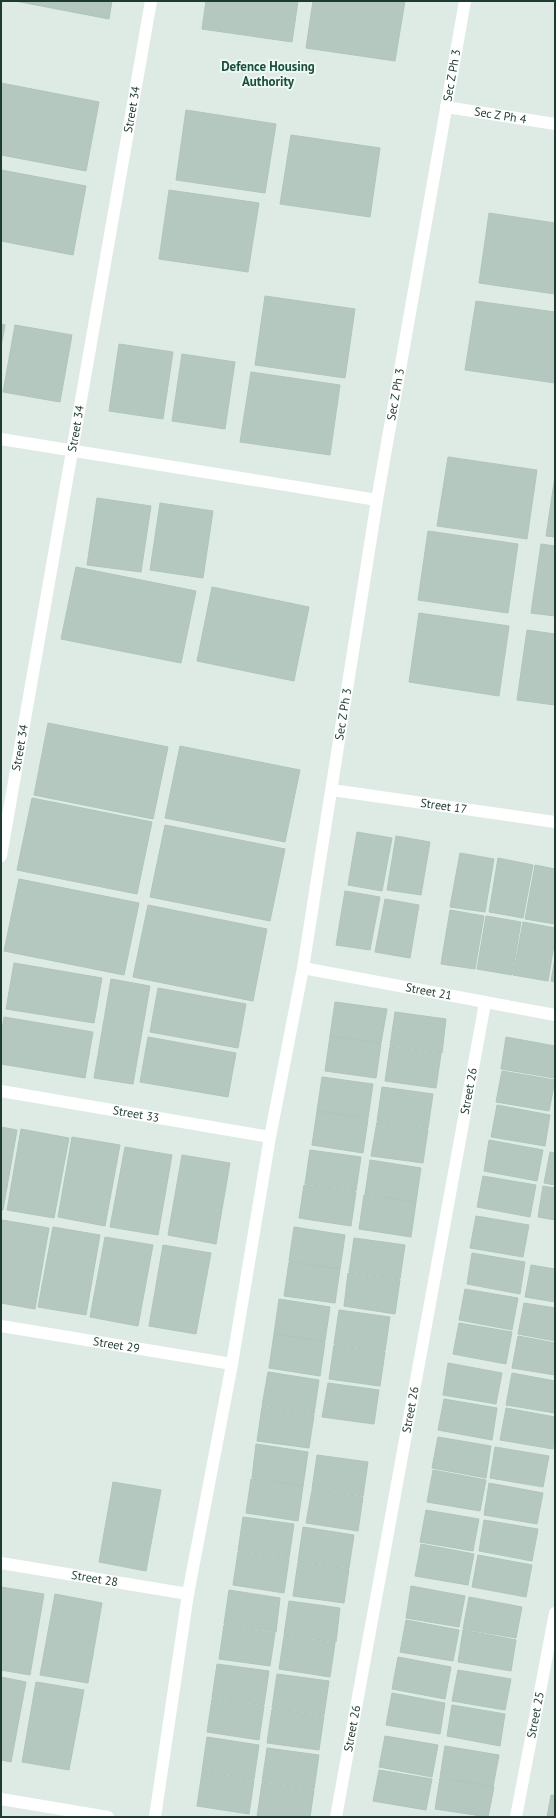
<svg xmlns="http://www.w3.org/2000/svg" width="556" height="1818" font-family="'PT Sans',sans-serif">
<rect width="100%" height="100%" fill="#ddebe4"/>
<g fill="#b5c8c0" stroke="#afc5bb">
<polygon points="15,1 112,1 109,19"/>
<polygon points="206,1 298,1 292,42 202,29"/>
<polygon points="313,1 405,1 395,61 306,48"/>
<polygon points="1,83 99,102 86,171 1,155"/>
<polygon points="186,110 276,124 265,193 176,180"/>
<polygon points="291,135 380,148 370,217 280,204"/>
<polygon points="1,170 86,186 73,255 1,241"/>
<polygon points="169,190 259,203 248,272 159,259"/>
<polygon points="489,213 555,223 555,294 479,283"/>
<polygon points="265,296 355,309 345,378 255,365"/>
<polygon points="476,301 555,312 555,383 465,370"/>
<polygon points="1,324 5,325 1,347"/>
<polygon points="15,325 72,335 60,402 3,392"/>
<polygon points="119,344 173,352 163,419 109,411"/>
<polygon points="182,354 235,362 225,429 172,421"/>
<polygon points="251,372 340,385 330,455 240,442"/>
<polygon points="448,457 537,470 527,539 437,526"/>
<polygon points="555,476 555,537 546,536"/>
<polygon points="97,498 151,506 141,572 87,565"/>
<polygon points="160,503 213,511 203,578 150,570"/>
<polygon points="428,531 518,544 508,613 418,600"/>
<polygon points="541,544 555,546 555,616 531,613"/>
<polygon points="76,567 196,591 181,663 61,639"/>
<polygon points="212,587 309,607 294,681 197,661"/>
<polygon points="419,613 509,626 499,696 409,682"/>
<polygon points="527,630 555,634 555,705 517,700"/>
<polygon points="48,723 168,747 153,819 34,795"/>
<polygon points="180,746 300,770 285,842 165,818"/>
<polygon points="32,798 152,822 137,894 17,870"/>
<polygon points="165,825 285,849 270,921 150,897"/>
<polygon points="357,832 392,838 382,891 348,885"/>
<polygon points="396,836 430,842 421,895 387,890"/>
<polygon points="460,853 494,859 485,912 450,907"/>
<polygon points="498,858 533,865 523,918 489,912"/>
<polygon points="535,865 555,869 555,924 525,919"/>
<polygon points="19,879 139,903 124,975 4,951"/>
<polygon points="345,891 380,897 370,950 336,945"/>
<polygon points="385,899 419,905 410,958 375,952"/>
<polygon points="148,905 267,929 253,1001 133,977"/>
<polygon points="450,910 484,916 475,969 441,964"/>
<polygon points="486,916 521,922 512,975 477,969"/>
<polygon points="523,922 555,928 555,939 548,981 513,975"/>
<polygon points="555,958 555,982 551,981"/>
<polygon points="14,963 102,978 94,1023 6,1009"/>
<polygon points="111,979 150,986 133,1084 94,1078"/>
<polygon points="158,988 246,1004 238,1048 150,1032"/>
<polygon points="335,1002 387,1009 381,1043 330,1036"/>
<polygon points="395,1012 446,1019 442,1053 390,1046"/>
<polygon points="4,1017 93,1032 85,1078 1,1064 1,1037"/>
<polygon points="330,1036 381,1044 376,1078 325,1071"/>
<polygon points="148,1037 236,1053 228,1097 140,1082"/>
<polygon points="506,1037 555,1046 554,1078 501,1069"/>
<polygon points="390,1047 441,1054 436,1088 385,1081"/>
<polygon points="502,1071 555,1080 549,1111 496,1102"/>
<polygon points="322,1077 373,1084 368,1118 317,1111"/>
<polygon points="382,1087 433,1094 428,1128 377,1121"/>
<polygon points="497,1105 550,1115 545,1146 491,1137"/>
<polygon points="317,1111 368,1119 363,1153 312,1145"/>
<polygon points="377,1122 428,1129 423,1163 371,1156"/>
<polygon points="1,1127 17,1130 3,1210 1,1210"/>
<polygon points="21,1129 69,1138 54,1218 7,1210"/>
<polygon points="72,1137 120,1145 105,1226 58,1217"/>
<polygon points="489,1140 543,1150 537,1181 484,1171"/>
<polygon points="125,1147 172,1155 158,1235 110,1227"/>
<polygon points="310,1150 361,1157 356,1191 305,1184"/>
<polygon points="550,1152 555,1153 555,1185 544,1183"/>
<polygon points="182,1155 230,1163 216,1244 168,1235"/>
<polygon points="370,1160 421,1168 416,1202 365,1194"/>
<polygon points="483,1176 536,1185 530,1217 477,1207"/>
<polygon points="304,1185 356,1192 351,1226 299,1218"/>
<polygon points="543,1186 555,1188 555,1220 538,1217"/>
<polygon points="364,1195 416,1202 411,1237 359,1229"/>
<polygon points="476,1216 529,1225 523,1257 470,1248"/>
<polygon points="2,1220 49,1228 35,1309 1,1303"/>
<polygon points="53,1227 100,1235 86,1315 38,1307"/>
<polygon points="294,1227 345,1235 340,1269 289,1261"/>
<polygon points="105,1237 153,1245 138,1326 90,1317"/>
<polygon points="354,1238 405,1245 400,1279 349,1272"/>
<polygon points="163,1245 211,1253 196,1334 149,1326"/>
<polygon points="472,1253 525,1262 520,1294 467,1284"/>
<polygon points="289,1262 340,1269 335,1303 284,1296"/>
<polygon points="531,1265 555,1269 555,1302 525,1297"/>
<polygon points="348,1273 400,1280 395,1314 344,1306"/>
<polygon points="465,1289 518,1298 512,1330 459,1320"/>
<polygon points="279,1299 330,1307 325,1341 274,1334"/>
<polygon points="524,1303 555,1308 555,1341 518,1334"/>
<polygon points="339,1310 390,1317 385,1351 334,1344"/>
<polygon points="459,1323 512,1332 506,1364 453,1354"/>
<polygon points="274,1334 325,1342 320,1376 269,1368"/>
<polygon points="518,1336 555,1343 555,1375 512,1368"/>
<polygon points="334,1345 385,1352 380,1386 329,1379"/>
<polygon points="448,1363 502,1373 496,1404 443,1395"/>
<polygon points="268,1372 319,1380 314,1414 262,1406"/>
<polygon points="512,1373 555,1381 555,1413 506,1405"/>
<polygon points="328,1383 379,1390 374,1424 322,1417"/>
<polygon points="444,1399 497,1408 492,1440 438,1430"/>
<polygon points="262,1407 314,1415 309,1448 257,1441"/>
<polygon points="506,1408 555,1417 553,1449 500,1440"/>
<polygon points="438,1437 491,1446 486,1478 432,1468"/>
<polygon points="256,1444 308,1452 303,1486 252,1478"/>
<polygon points="495,1447 549,1456 543,1487 490,1478"/>
<polygon points="317,1455 368,1462 363,1496 312,1489"/>
<polygon points="433,1470 486,1480 480,1511 427,1502"/>
<polygon points="251,1479 303,1486 298,1521 246,1513"/>
<polygon points="113,1482 161,1490 146,1571 99,1562"/>
<polygon points="489,1483 543,1493 537,1524 484,1515"/>
<polygon points="312,1490 363,1497 358,1531 306,1523"/>
<polygon points="426,1510 479,1519 473,1551 420,1542"/>
<polygon points="243,1517 294,1524 289,1558 238,1551"/>
<polygon points="484,1520 538,1529 532,1561 479,1551"/>
<polygon points="303,1527 354,1535 349,1568 298,1561"/>
<polygon points="421,1544 474,1554 468,1585 415,1576"/>
<polygon points="238,1552 289,1559 284,1593 233,1585"/>
<polygon points="478,1555 532,1565 526,1597 472,1587"/>
<polygon points="298,1562 349,1569 344,1603 293,1596"/>
<polygon points="411,1586 465,1596 459,1627 406,1618"/>
<polygon points="1,1587 44,1594 30,1675 1,1670"/>
<polygon points="229,1590 280,1598 276,1632 224,1624"/>
<polygon points="55,1594 102,1603 88,1683 40,1675"/>
<polygon points="469,1597 522,1607 516,1638 463,1629"/>
<polygon points="289,1601 340,1608 336,1642 284,1635"/>
<polygon points="406,1620 459,1630 453,1661 400,1652"/>
<polygon points="224,1625 275,1633 270,1666 219,1659"/>
<polygon points="463,1630 516,1640 511,1671 458,1662"/>
<polygon points="284,1636 335,1643 330,1677 279,1669"/>
<polygon points="398,1657 451,1667 445,1699 392,1689"/>
<polygon points="217,1664 269,1671 264,1705 212,1698"/>
<polygon points="458,1670 511,1679 505,1710 452,1701"/>
<polygon points="277,1674 329,1681 324,1715 272,1708"/>
<polygon points="1,1677 26,1682 11,1762 1,1760"/>
<polygon points="36,1682 84,1690 69,1770 22,1762"/>
<polygon points="392,1693 445,1703 440,1734 386,1725"/>
<polygon points="212,1699 264,1706 259,1740 207,1732"/>
<polygon points="452,1705 505,1714 500,1746 447,1736"/>
<polygon points="272,1709 324,1716 319,1750 267,1743"/>
<polygon points="385,1736 438,1745 432,1777 379,1767"/>
<polygon points="207,1737 259,1745 254,1779 202,1771"/>
<polygon points="445,1746 499,1755 493,1787 440,1777"/>
<polygon points="267,1748 319,1755 314,1789 262,1782"/>
<polygon points="379,1770 432,1779 426,1810 373,1801"/>
<polygon points="202,1772 254,1780 249,1814 197,1806"/>
<polygon points="440,1778 494,1787 488,1817 435,1809"/>
<polygon points="262,1783 314,1790 310,1817 257,1817"/>
<polygon points="551,1795 555,1795 555,1817 547,1817"/>
</g>
<g fill="none" stroke-linecap="round" stroke-linejoin="round">
<g stroke="#fff" stroke-width="12">
<path id="s1" d="M446,107L555,124"/>
<polyline points="1,439 377,500"/>
<path id="s2" d="M332,790L555,822"/>
<path id="s3" d="M1,856L151,1"/>
<path id="s4" d="M303,968L555,1015"/>
<path id="s5" d="M1,1091L270,1137"/>
<path id="s6" d="M1,1326L232,1364"/>
<path id="s7" d="M1,1563L188,1594"/>
<polyline points="1,1799 108,1817"/>
<path id="s8" d="M155,1817L188,1594L232,1364L270,1137L303,968L377,500L465,1"/>
<path id="s9" d="M336,1817L485,1003"/>
<path id="s10" d="M516,1817L555,1613"/>
</g>
</g>
<g text-anchor="middle" stroke-width="4" stroke-linejoin="round" paint-order="stroke">
<g font-size="12" fill="#1d3b32" stroke="#eef7f2">
<text dy="4" stroke="none"><textPath href="#s8" startOffset="1767">Sec Z Ph 3</textPath></text>
<text dy="4" stroke="none"><textPath href="#s3" startOffset="758">Street 34</textPath></text>
<text dy="4" stroke="none"><textPath href="#s1" startOffset="55">Sec Z Ph 4</textPath></text>
<text dy="4" stroke="none"><textPath href="#s8" startOffset="1443">Sec Z Ph 3</textPath></text>
<text dy="4" stroke="none"><textPath href="#s3" startOffset="434">Street 34</textPath></text>
<text dy="4" stroke="none"><textPath href="#s8" startOffset="1119">Sec Z Ph 3</textPath></text>
<text dy="4" stroke="none"><textPath href="#s3" startOffset="110">Street 34</textPath></text>
<text dy="4" stroke="none"><textPath href="#s2" startOffset="113">Street 17</textPath></text>
<text dy="4" stroke="none"><textPath href="#s4" startOffset="128">Street 21</textPath></text>
<text dy="4" stroke="none"><textPath href="#s9" startOffset="738">Street 26</textPath></text>
<text dy="4" stroke="none"><textPath href="#s5" startOffset="137">Street 33</textPath></text>
<text dy="4" stroke="none"><textPath href="#s6" startOffset="117">Street 29</textPath></text>
<text dy="4" stroke="none"><textPath href="#s9" startOffset="414">Street 26</textPath></text>
<text dy="4" stroke="none"><textPath href="#s7" startOffset="95">Street 28</textPath></text>
<text dy="4" stroke="none"><textPath href="#s10" startOffset="104">Street 25</textPath></text>
<text dy="4" stroke="none"><textPath href="#s9" startOffset="90">Street 26</textPath></text>
</g>
<g font-size="13" font-weight="bold" fill="#184f3f" stroke="#eef7f2">
<text x="268" y="71">Defence Housing<tspan x="268" dy="15">Authority</tspan></text>
</g>
</g>
<rect width="556" height="1818" fill="none" stroke="#1d3b32" stroke-width="4"/>
</svg>
